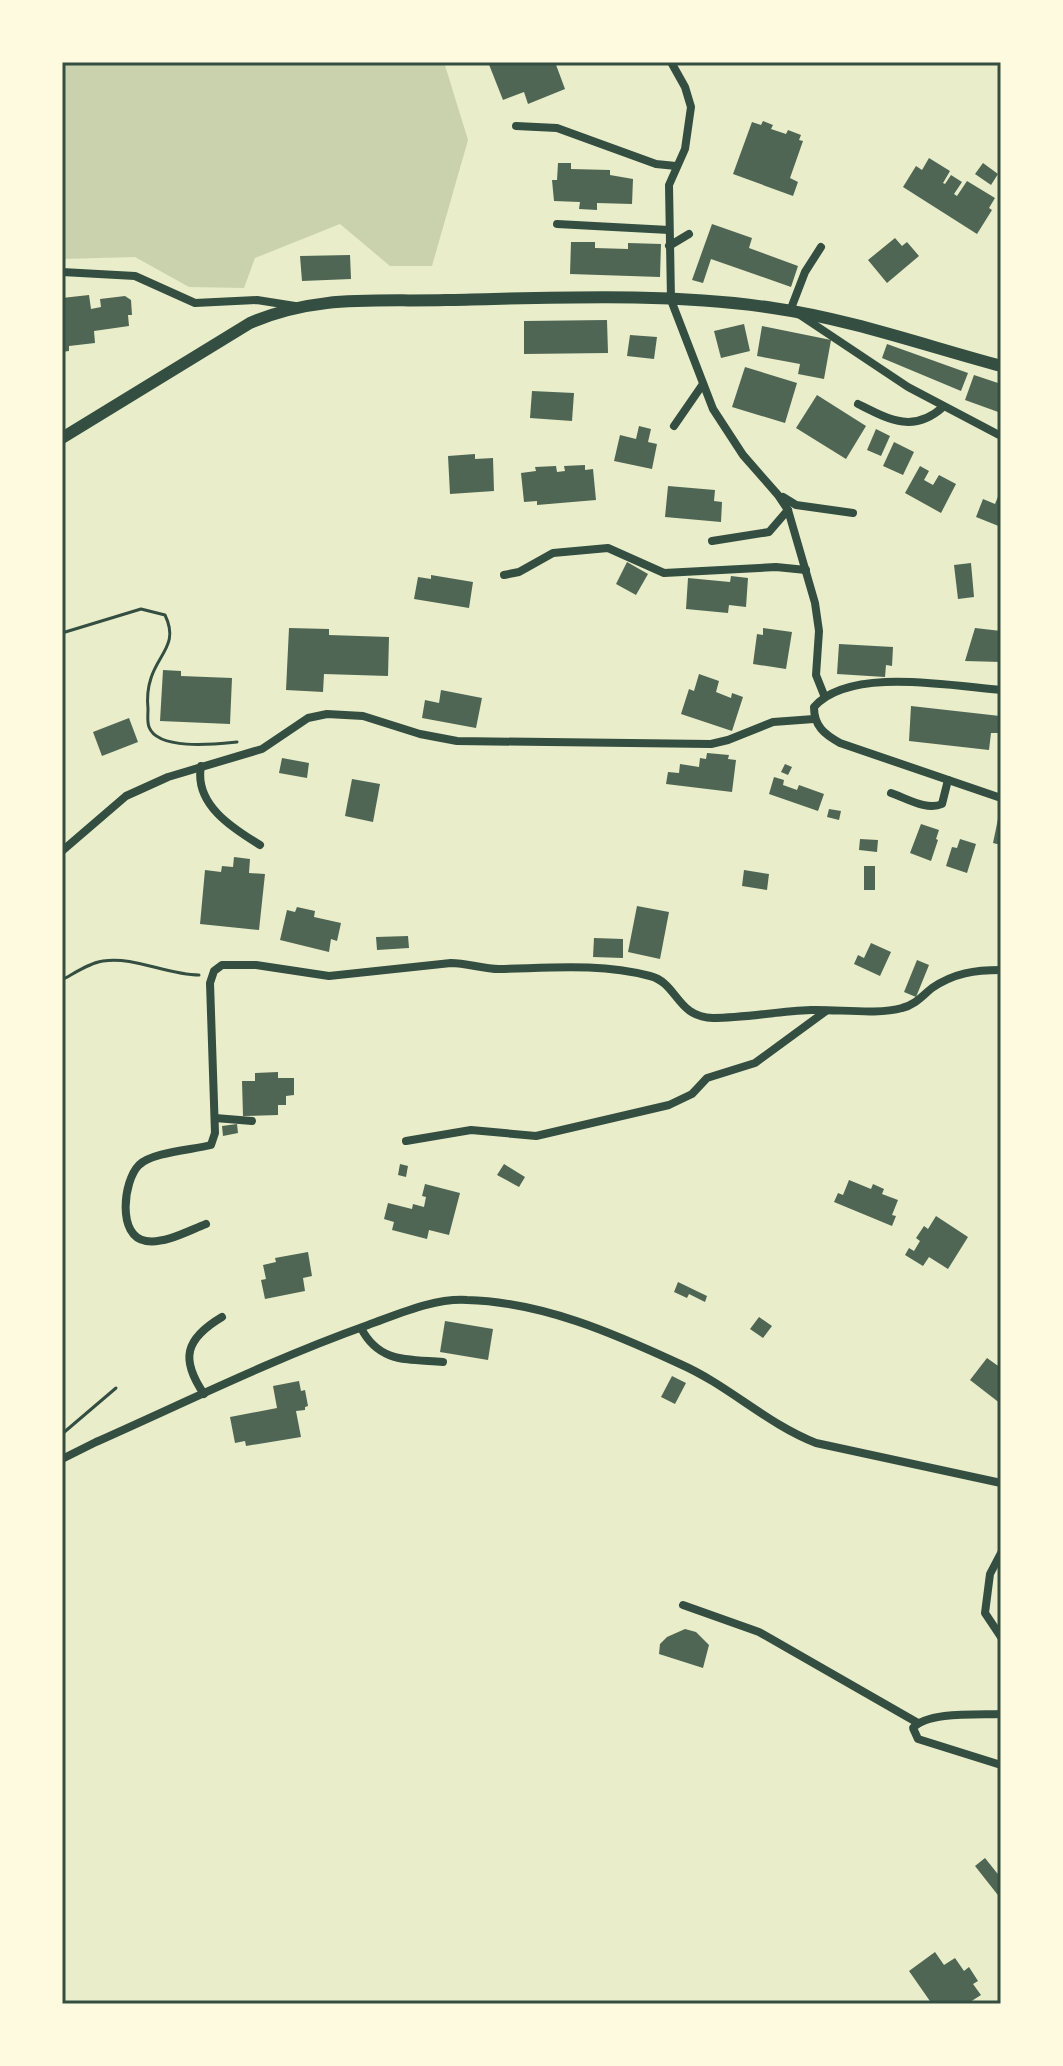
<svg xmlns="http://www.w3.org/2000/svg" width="1063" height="2066" font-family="'DejaVu Sans',sans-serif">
<rect width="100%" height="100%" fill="#e9edc9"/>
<polygon fill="#cad2ad" points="62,62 444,62 468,140 432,266 390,266 340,224 255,258 244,288 189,287 135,257 62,259"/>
<g fill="#4f6655">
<polygon points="488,62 555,62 565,89 528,104 524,92 503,100"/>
<polygon points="763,121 773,125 771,129 786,134 788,130 801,135 799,140 803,141 790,178 798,182 793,196 733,174 752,122 761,125"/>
<polygon points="929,158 950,171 943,183 945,184 951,175 962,182 954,194 957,196 967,181 995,198 989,208 992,210 977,234 903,187 916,166 922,170"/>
<polygon points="558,163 571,163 571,169 610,170 610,175 633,179 632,204 597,203 597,210 579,209 580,202 554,201 552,180 557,180"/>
<polygon points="983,163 998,174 991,185 975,174"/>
<polygon points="712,224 752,238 749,248 798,266 791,287 711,259 703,283 692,280"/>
<polygon points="895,238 902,246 907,242 919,256 887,283 868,260"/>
<polygon points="571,242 595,242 595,248 628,249 628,243 661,244 660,277 570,274"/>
<polygon points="350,255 351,279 302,281 300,256"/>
<polygon points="89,295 91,309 101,307 100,299 125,296 131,300 132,315 128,315 129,326 94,331 95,343 69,346 69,351 62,352 62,298"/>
<polygon points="607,320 608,353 524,354 524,321"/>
<polygon points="744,324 750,351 721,358 714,331"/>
<polygon points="762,326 831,340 824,379 798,374 800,364 757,356"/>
<polygon points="630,335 657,337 654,359 627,356"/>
<polygon points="887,344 968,373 961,391 882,358"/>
<polygon points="745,367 797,383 785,423 732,407"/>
<polygon points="974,375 1001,384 1001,413 965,400"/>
<polygon points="532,391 574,393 572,421 530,418"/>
<polygon points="817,395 866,426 846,459 796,428"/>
<polygon points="639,426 651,429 648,442 657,444 652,469 614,461 620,435 636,439"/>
<polygon points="876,429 890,436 881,456 867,450"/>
<polygon points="894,442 914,452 903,475 883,466"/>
<polygon points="475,454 475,459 493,458 494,491 450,494 448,456"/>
<polygon points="585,465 585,470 593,469 596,500 537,505 537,501 524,502 521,473 536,471 535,467 556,466 557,472 565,471 564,466"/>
<polygon points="920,466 929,471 924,480 933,485 939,475 956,484 941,513 905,493"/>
<polygon points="668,486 715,490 714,501 722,502 721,522 665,517"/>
<polygon points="1001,489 1001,527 976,517 983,499 995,504"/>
<polygon points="627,562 648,574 636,595 616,584"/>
<polygon points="971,563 974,597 958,599 954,565"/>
<polygon points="431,575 473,582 469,608 414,599 418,577 431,579"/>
<polygon points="731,576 748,578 746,607 729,605 728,613 686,609 688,578 730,582"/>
<polygon points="289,628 329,629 329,635 389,637 388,676 324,674 323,692 286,690"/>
<polygon points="763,628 792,632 786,669 753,664 757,634 763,635"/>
<polygon points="975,628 1001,631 1001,662 965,661"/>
<polygon points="839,644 893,647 892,666 886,665 885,677 837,674"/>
<polygon points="163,670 181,671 181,676 232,678 230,724 160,721"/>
<polygon points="699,674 719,681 716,692 731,698 732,693 743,697 732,731 681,714 689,689 694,691"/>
<polygon points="441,690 482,698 476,728 422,718 425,700 439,703"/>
<polygon points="911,706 1000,716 998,733 991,733 989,750 909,741"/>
<polygon points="129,718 138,742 102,756 93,732"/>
<polygon points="707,753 729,755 728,759 736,760 732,792 666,784 668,772 679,773 680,764 699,767 700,758 706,759"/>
<polygon points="282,758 309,763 307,778 279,773"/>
<polygon points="785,764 792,767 788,775 781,772"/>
<polygon points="774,777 784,780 783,785 797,790 799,785 824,794 818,811 769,794"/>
<polygon points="352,779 380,784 373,822 345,816"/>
<polygon points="829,809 841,811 839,820 827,817"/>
<polygon points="998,819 1001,819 1001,845 993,843"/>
<polygon points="921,824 939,830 936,839 938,840 931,861 910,853"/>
<polygon points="860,839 878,840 877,852 859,850"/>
<polygon points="960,839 976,844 967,873 946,866 952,847 957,848"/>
<polygon points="234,857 250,859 249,873 265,874 259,930 200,924 205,870 221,872 222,866 233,867"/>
<rect x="864" y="866" width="11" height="24"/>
<polygon points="744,870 769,874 767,890 742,886"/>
<polygon points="637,906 669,912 660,959 628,952"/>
<polygon points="297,907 315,911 314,917 341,923 337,941 331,939 329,952 280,940 287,910 295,912"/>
<polygon points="408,936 409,948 377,950 376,937"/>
<polygon points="594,938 623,939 623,958 593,957"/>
<polygon points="871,943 891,952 880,976 854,964 858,955 864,958"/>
<polygon points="917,960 929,965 916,997 904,992"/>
<polygon points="278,1072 278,1078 294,1078 294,1095 286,1096 286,1105 278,1105 278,1115 243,1116 242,1081 255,1081 255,1073"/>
<polygon points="237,1124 238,1133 223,1136 222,1126"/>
<polygon points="400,1164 408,1166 406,1177 398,1175"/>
<polygon points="504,1164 525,1177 519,1187 497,1175"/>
<polygon points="849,1180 871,1189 873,1184 884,1189 882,1194 898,1200 892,1215 896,1216 892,1226 834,1202 838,1193 843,1195"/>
<polygon points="425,1184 460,1193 449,1235 429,1230 427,1239 392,1230 394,1222 384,1219 388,1203 412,1209 413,1204 424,1207 426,1197 422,1196"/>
<polygon points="936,1216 968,1237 948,1269 929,1257 923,1266 905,1255 909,1248 914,1251 920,1241 916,1238 924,1226 928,1229"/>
<polygon points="308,1252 312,1276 303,1278 305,1291 265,1299 261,1280 266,1279 263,1265 276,1262 275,1258"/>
<polygon points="678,1282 707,1296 705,1302 689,1294 687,1298 674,1292"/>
<polygon points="759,1317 772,1326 763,1338 750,1329"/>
<polygon points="445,1321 493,1329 488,1360 440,1352"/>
<polygon points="987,1358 1001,1368 1001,1404 970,1380"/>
<polygon points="672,1376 686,1383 675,1404 661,1397"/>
<polygon points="299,1381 301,1391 305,1390 308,1406 305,1407 305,1410 296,1411 301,1437 246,1446 245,1441 235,1443 230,1417 277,1408 273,1386"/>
<polygon points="685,1629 696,1632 709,1645 703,1668 659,1654 660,1644 667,1637"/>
<polygon points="985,1858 1001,1878 1001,1899 975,1866"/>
<polygon points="935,1952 944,1965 955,1958 964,1971 969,1967 978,1981 973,1984 981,1995 970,2002 971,2004 932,2004 909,1971"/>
</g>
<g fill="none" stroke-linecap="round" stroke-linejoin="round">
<g stroke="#344e41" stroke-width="3">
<path d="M62,633L141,609L165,615C179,644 159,653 151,678C148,687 147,699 148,709C148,714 147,722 149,727C158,751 217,744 237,742"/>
<path d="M62,980C75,973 89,963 103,961C134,956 167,975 199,975"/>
<polyline points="62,1434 116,1388"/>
</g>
<g stroke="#344e41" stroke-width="8">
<polyline points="671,62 685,87 691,107 685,149 669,185 671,300 713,409 743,455 778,495 788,510 815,603 819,631 816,675 824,695"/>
<polyline points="516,126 557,128 656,164 676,166"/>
<polyline points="557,224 669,230"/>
<polyline points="669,246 689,234"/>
<polyline points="62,272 135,276 195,303 257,300 295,306"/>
<polyline points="790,311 805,272 821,247"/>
<polyline points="800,315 908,387 1001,436"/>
<path d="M858,404C888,419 913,434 943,407"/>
<polyline points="674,426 703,384"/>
<polyline points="783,497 796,505 853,513"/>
<polyline points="712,541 769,532 788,510"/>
<polyline points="504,575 519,572 553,553 608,548 664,573 776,567 806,570"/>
<path d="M1001,690C952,686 849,666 814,707C814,726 824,734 840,743L1001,798"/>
<path d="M201,766C194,804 232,828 260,845"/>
<path d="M891,793C906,798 927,811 942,804L948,780"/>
<polyline points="62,851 126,796 168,777 262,749 308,718 327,714 363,716 420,734 457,741 711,744 728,740 773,722 814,719"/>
<polyline points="215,1118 252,1121"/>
<polyline points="406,1141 471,1130 536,1136 669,1105 692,1094 707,1078 755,1063 826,1011"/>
<path d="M206,1224C188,1231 165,1244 146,1241C117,1237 123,1181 139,1165C153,1152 192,1150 211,1145L215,1133L210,983L214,971L222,965H256L329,976L451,963C467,963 483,969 499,969C551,968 599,963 650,976C678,983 676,1017 713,1018C746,1018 778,1011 811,1010C837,1009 878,1015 902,1008C915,1005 922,996 932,988C954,973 975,970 1001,970"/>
<path d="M361,1328C379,1363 407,1359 443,1362"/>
<path d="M204,1394C180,1359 185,1339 222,1317"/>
<path d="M62,1459L96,1442C186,1402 275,1358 368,1325C399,1314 434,1298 467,1300C542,1302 613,1333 680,1364C728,1385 767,1424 816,1443L1001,1483"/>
<polyline points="1001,1553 990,1574 985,1613 1001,1637"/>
<polyline points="683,1605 759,1632 918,1723"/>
<path d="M1001,1714C979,1715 928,1711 913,1728L918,1739L1001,1765"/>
</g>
<path stroke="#344e41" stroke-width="12" d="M62,438L250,323C317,294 376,302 446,300C552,298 668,292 773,308C850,319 926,346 1001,366"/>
</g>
<rect width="1063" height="2066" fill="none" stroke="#fefae0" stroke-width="128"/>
<rect x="64" y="64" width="935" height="1938" fill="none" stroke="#344e41" stroke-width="3"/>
</svg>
